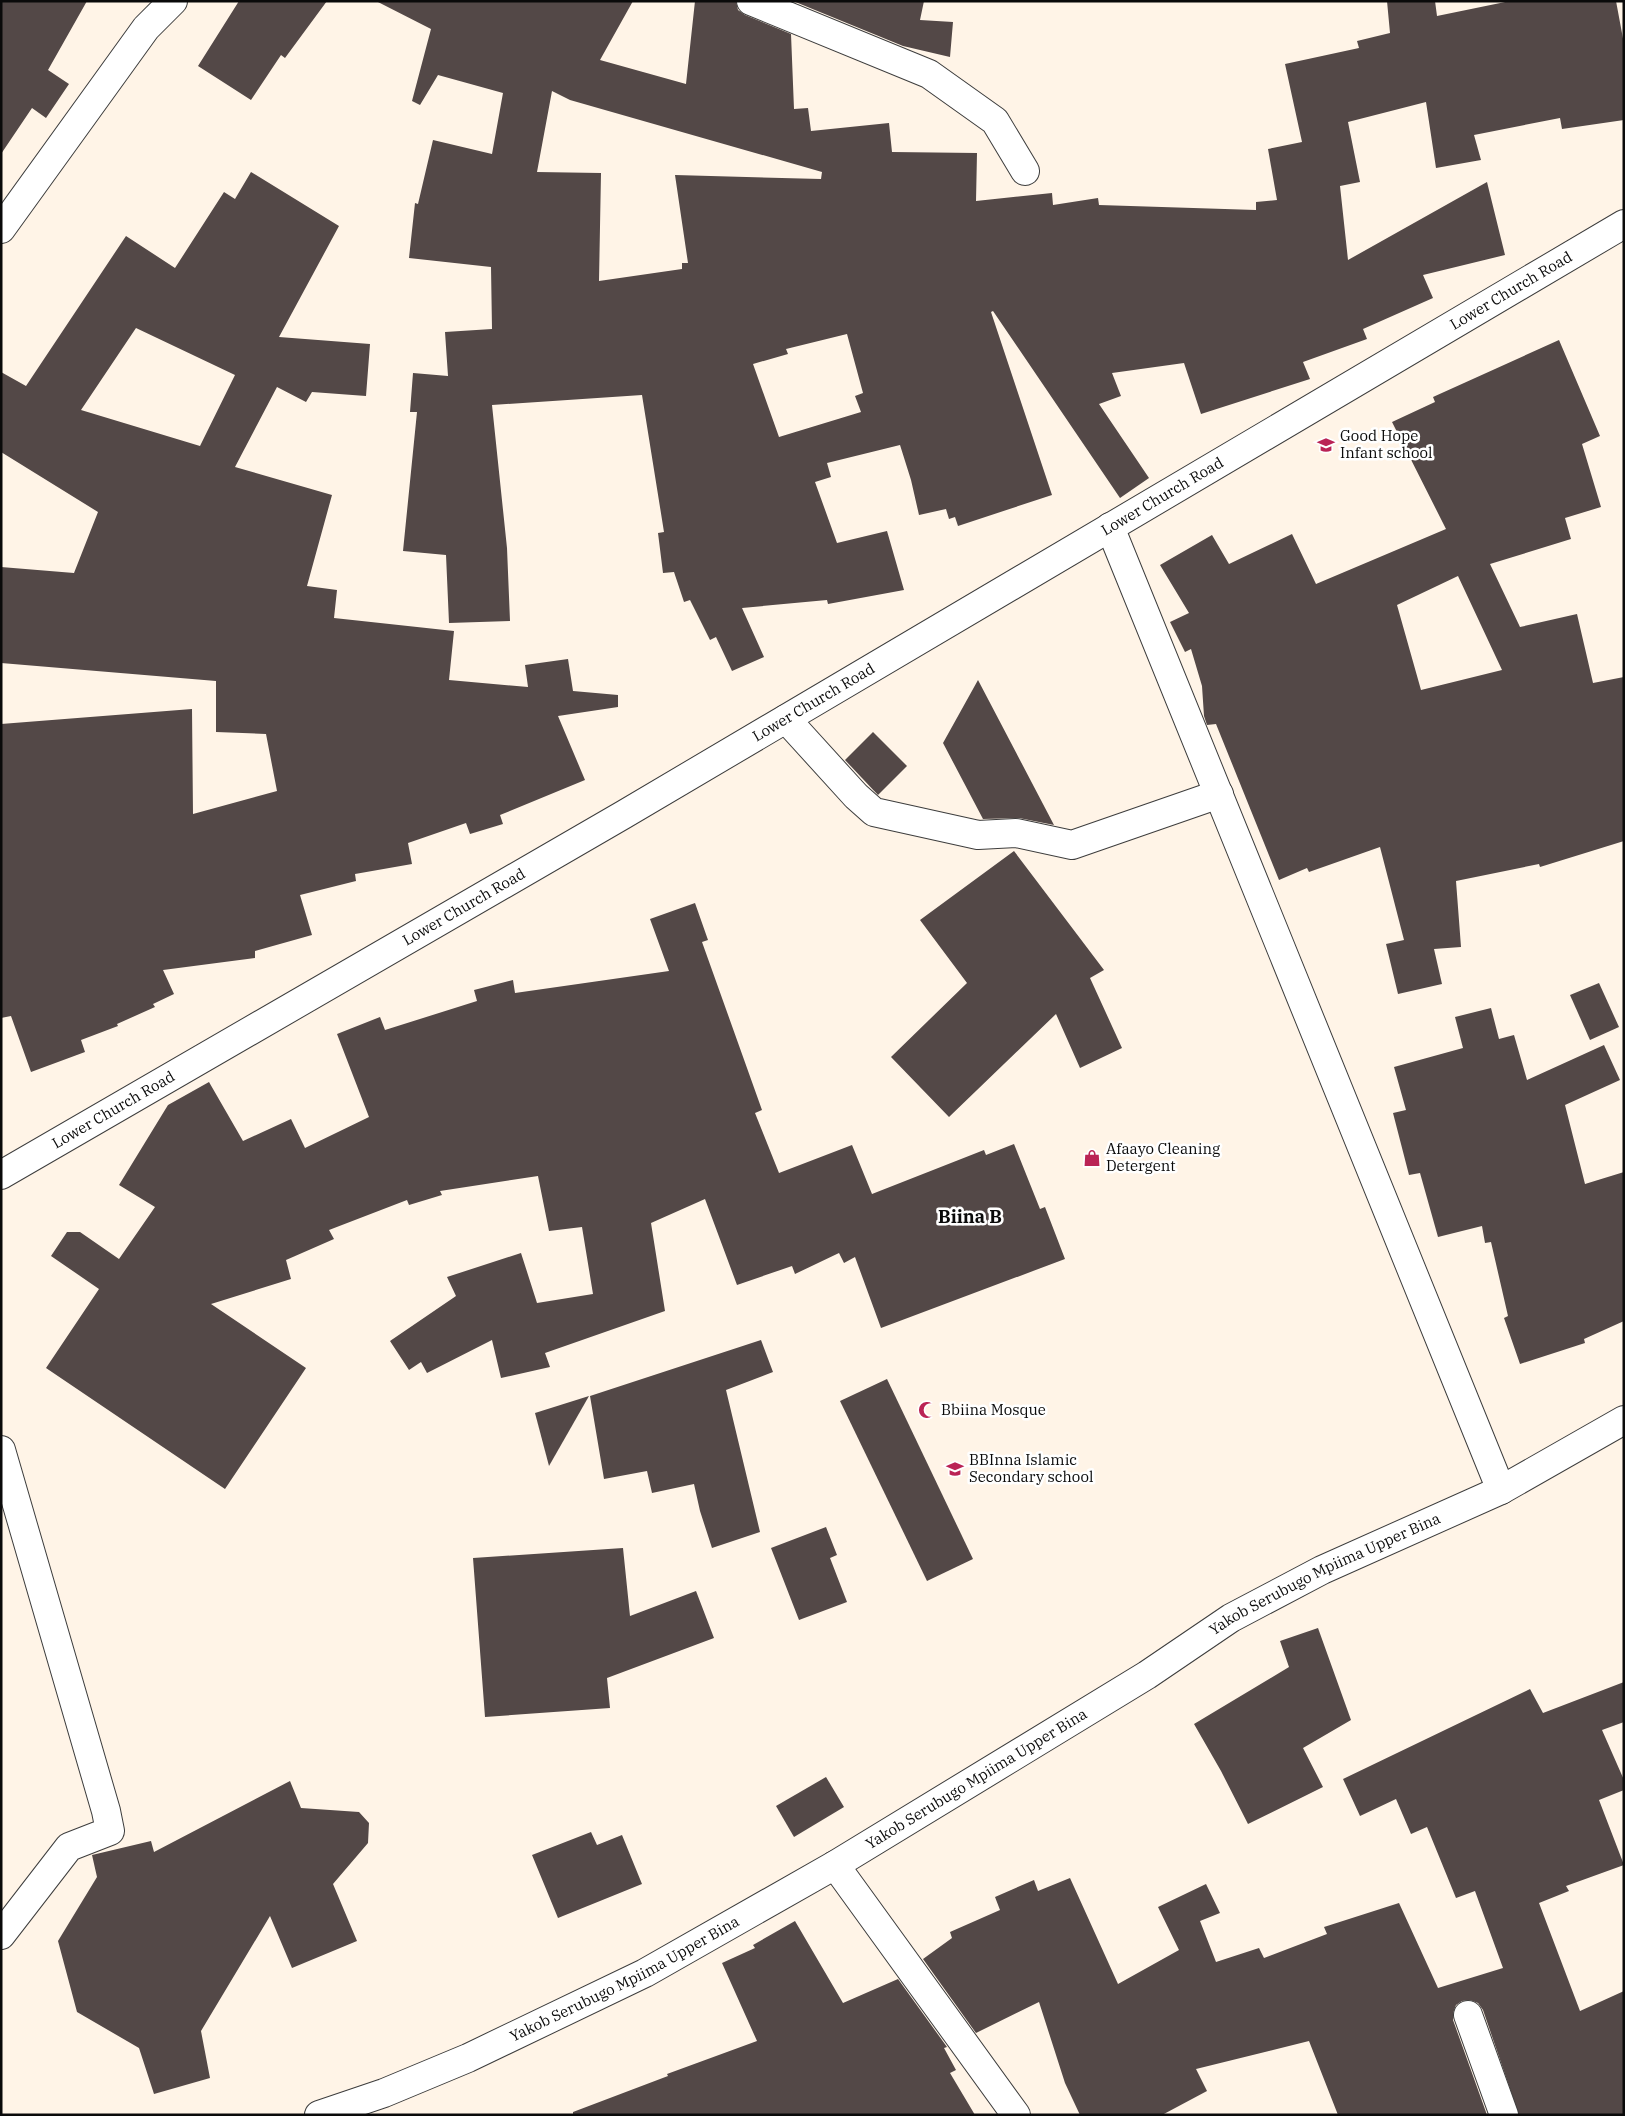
<svg xmlns="http://www.w3.org/2000/svg" width="1625" height="2116" font-family="'IBM Plex Serif',serif">
<rect width="100%" height="100%" fill="#fff4e7"/>
<g fill="#534847" fill-rule="evenodd">
<polygon points="1,1 87,1 48,70 69,84 46,118 32,108 1,154"/>
<polygon points="239,1 327,1 285,58 281,55 251,100 198,66"/>
<path d="M376,1H633L600,60L686,84L695,1H736L738,10L745,15L791,34L794,109L808,108L811,131L889,123L892,152L977,153L976,201L1052,193L1053,205L1098,198L1099,205L1256,210V202L1277,200L1268,149L1302,142L1285,64L1359,48L1357,41L1390,33L1387,1H1435L1437,16L1510,1H1616L1624,44V120L1562,129L1560,118L1474,135L1481,160L1436,168L1426,102L1348,122L1360,182L1340,186L1348,260L1487,182L1505,255L1423,275L1433,298L1363,329L1367,339L1303,362L1310,379L1201,414L1184,363L1112,373L1121,396L1099,404L1149,478L1120,498L993,311L991,312L1052,495L958,526L955,517L949,519L946,509L919,515L911,480L900,445L827,463L831,477L815,482L837,543L887,531L904,590L828,604L827,600L742,608L764,657L732,671L716,637L710,640L690,600L684,602L674,572L663,573L658,533L664,532L642,395L492,405L507,548L510,621L449,623L446,555L403,551L417,412H410L413,373L448,376L445,332L492,329L491,267L409,258L415,203L418,204L433,140L492,154L503,93L438,75L420,105L412,101L431,29ZM552,91L570,100L822,172L821,179L675,175L688,263H682V269L599,281L601,173L537,172ZM847,334L863,393L855,396L861,412L779,437L753,364L788,354L786,349Z"/>
<polygon points="793,1 924,1 920,20 953,22 950,57 903,46"/>
<path d="M251,172L339,226L279,337L370,344L366,396L312,392L306,402L277,387L235,467L332,495L307,586L337,590L334,618L454,631L449,680L528,687L525,665L568,659L573,691L618,695V707L558,716L585,780L500,815L503,824L470,834L466,823L408,843L412,864L355,874L356,881L300,895L312,935L255,951V958L163,970L174,994L153,1004L155,1007L117,1024L118,1026L81,1040L85,1052L31,1072L11,1016L1,1018V724L192,709L193,814L277,791L266,734L216,732V681L1,663V567L74,573L98,512L1,452V372L26,386L126,236L175,268L224,192L235,199ZM136,328L235,375L200,446L81,410Z"/>
<path d="M1559,340L1600,436L1582,444L1601,507L1565,518L1571,539L1490,564L1520,627L1577,614L1593,683L1624,677V841L1540,867L1539,864L1456,881L1461,947L1434,949L1442,984L1398,994L1386,944L1404,940L1380,847L1309,872L1307,868L1279,880L1216,724L1207,725L1204,716L1202,686L1191,649L1185,652L1170,622L1189,613L1160,565L1212,535L1229,564L1292,534L1316,584L1446,529L1392,422L1435,402L1433,397ZM1458,576L1502,670L1421,690L1397,605Z"/>
<polygon points="978,680 1054,825 1019,818 983,819 943,743"/>
<polygon points="873,732 907,766 878,795 845,760"/>
<polygon points="1014,851 1104,970 1090,978 1122,1048 1080,1068 1056,1014 949,1117 891,1057 967,983 920,920"/>
<polygon points="695,903 708,940 702,942 762,1110 755,1113 779,1173 852,1145 872,1194 984,1150 986,1155 1014,1144 1040,1209 1045,1207 1065,1259 881,1328 855,1257 844,1263 839,1253 795,1274 792,1266 737,1285 705,1199 651,1223 665,1311 545,1353 550,1367 501,1378 492,1340 427,1373 421,1362 409,1370 390,1341 456,1296 447,1277 521,1253 537,1303 593,1294 582,1227 549,1231 538,1176 440,1191 442,1195 409,1205 407,1200 329,1230 334,1239 286,1260 291,1279 211,1304 306,1368 225,1489 46,1368 99,1289 51,1256 67,1232 80,1232 119,1259 155,1207 119,1185 168,1105 209,1082 243,1141 291,1119 305,1148 369,1117 337,1034 380,1017 385,1030 477,1001 474,990 513,980 515,993 669,971 650,919"/>
<polygon points="1599,983 1619,1027 1590,1040 1570,995"/>
<polygon points="1491,1008 1499,1039 1514,1035 1527,1080 1604,1045 1620,1080 1565,1105 1585,1184 1624,1172 1624,1321 1584,1339 1585,1343 1520,1364 1504,1318 1508,1316 1491,1242 1485,1243 1482,1226 1438,1237 1420,1173 1409,1175 1393,1113 1406,1110 1394,1067 1463,1048 1455,1017"/>
<polygon points="761,1340 773,1372 726,1390 760,1532 712,1548 700,1511 694,1484 652,1493 647,1471 604,1479 590,1396"/>
<polygon points="887,1379 973,1559 927,1581 840,1401"/>
<polygon points="589,1396 549,1466 535,1413"/>
<polygon points="826,1527 837,1555 830,1558 847,1602 799,1620 771,1548"/>
<polygon points="623,1548 630,1616 696,1591 714,1638 607,1678 610,1708 485,1717 473,1558"/>
<polygon points="1318,1628 1351,1720 1303,1748 1323,1787 1248,1824 1221,1771 1194,1724 1289,1667 1280,1641"/>
<polygon points="1624,1682 1624,1722 1602,1730 1624,1780 1624,1790 1599,1800 1624,1865 1566,1886 1569,1891 1539,1903 1580,2011 1624,1991 1624,2115 1519,2115 1483,2010 1478,2003 1470,2000 1462,2001 1456,2005 1453,2013 1453,2020 1487,2115 1338,2115 1309,2041 1196,2069 1207,2091 1162,2115 1080,2115 1065,2083 1039,2002 976,2033 923,1959 952,1938 950,1932 1000,1910 995,1897 1034,1880 1038,1891 1070,1878 1118,1984 1179,1950 1158,1907 1206,1884 1220,1913 1200,1921 1216,1962 1259,1948 1264,1958 1327,1934 1324,1927 1399,1903 1438,1988 1503,1968 1475,1891 1456,1898 1427,1827 1411,1834 1396,1799 1360,1816 1343,1779 1530,1689 1543,1713"/>
<polygon points="826,1777 844,1807 794,1837 776,1806"/>
<polygon points="290,1781 301,1808 359,1812 369,1823 368,1843 333,1884 357,1941 292,1968 270,1916 201,2031 210,2078 154,2094 139,2048 77,2012 58,1941 97,1877 92,1855 151,1841 154,1852"/>
<polygon points="591,1832 597,1845 622,1835 642,1884 558,1918 532,1855"/>
<polygon points="795,1921 843,2003 898,1979 947,2047 944,2048 956,2070 950,2073 975,2115 573,2115 573,2112 668,2076 667,2074 757,2041 722,1963 755,1948 753,1945"/>
</g>
<g fill="none" stroke-linecap="round" stroke-linejoin="round">
<g stroke="#3d3d3d" stroke-width="30">
<g id="minor">
<polyline points="751,1 929,74 995,121 1025,171"/>
<polyline points="1,229 146,28 173,1"/>
<polyline points="1110,527 1501,1490"/>
<polyline points="786,719 856,796 874,812 978,835 1016,833 1072,845 1219,794"/>
<path id="s1" d="M1,1175L623,815L1624,224"/>
<polyline points="1,1450 106,1811 110,1831 69,1847 1,1935"/>
<polyline points="835,1865 1016,2115"/>
<polyline points="1468,2015 1504,2115"/>
<path id="s2" d="M319,2115L384,2093L468,2058L645,1973L835,1865L1147,1675L1231,1618L1322,1570L1501,1490L1624,1420"/>
</g>
</g>
<use href="#minor" stroke="#fff" stroke-width="28"/>
</g>
<defs>
<g id="school-bare" transform="scale(1.35)"><path d="M0-5L7-2L0 1L-7-2ZM-4 1L0 2.5L4 1V4Q0 6-4 4Z" fill="#ba2355" stroke="#fff" stroke-width="2.5" paint-order="stroke"/></g>
<g id="shop-bare" transform="scale(1.35)"><path d="M-5-2.5h2.3a2.7 3.5 0 0 1 5.4 0H5L5.5 6h-11ZM-1.5-2.5h3a1.5 2.3 0 0 0-3 0Z" fill="#ba2355" stroke="#fff" stroke-width="2.5" paint-order="stroke"/></g>
<g id="mosque-bare" transform="scale(1.35)"><path d="M3.5-4.9A6 6 0 1 0 3.5 4.9A5 5 0 1 1 3.5-4.9Z" fill="#ba2355" stroke="#fff" stroke-width="2.5" paint-order="stroke"/></g>
</defs>
<g fill-rule="evenodd">
<use href="#school-bare" x="1326" y="445"/>
<use href="#shop-bare" x="1092" y="1158"/>
<use href="#mosque-bare" x="927" y="1410"/>
<use href="#school-bare" x="955" y="1469"/>
</g>
<g text-anchor="middle" stroke-width="5" stroke-linejoin="round" paint-order="stroke">
<g font-size="15" fill="#0a0a0a" stroke="#fff">
<text dy="5" stroke="none"><textPath href="#s1" startOffset="1750">Lower Church Road</textPath></text>
<text dy="5" stroke="none"><textPath href="#s1" startOffset="1345">Lower Church Road</textPath></text>
<text dy="5" stroke="none"><textPath href="#s1" startOffset="940">Lower Church Road</textPath></text>
<text dy="5" stroke="none"><textPath href="#s1" startOffset="535">Lower Church Road</textPath></text>
<text dy="5" stroke="none"><textPath href="#s1" startOffset="130">Lower Church Road</textPath></text>
<text dy="5" stroke="none"><textPath href="#s2" startOffset="1145">Yakob Serubugo Mpiima Upper Bina</textPath></text>
<text dy="5" stroke="none"><textPath href="#s2" startOffset="740">Yakob Serubugo Mpiima Upper Bina</textPath></text>
<text dy="5" stroke="none"><textPath href="#s2" startOffset="335">Yakob Serubugo Mpiima Upper Bina</textPath></text>
</g>
<g font-size="15" fill="#0a0a0a" stroke="#fff" text-anchor="start">
<text x="1340" y="441">Good Hope<tspan x="1340" dy="17">Infant school</tspan></text>
<text x="1106" y="1154">Afaayo Cleaning<tspan x="1106" dy="17">Detergent</tspan></text>
<text x="941" y="1415">Bbiina Mosque</text>
<text x="969" y="1465">BBInna Islamic<tspan x="969" dy="17">Secondary school</tspan></text>
</g>
<g font-size="18" font-weight="bold" fill="#0a0a0a" stroke="#fff">
<text x="970" y="1223">Biina B</text>
</g>
</g>
<rect width="1625" height="2116" fill="none" stroke="#0a0a0a" stroke-width="5"/>
</svg>
